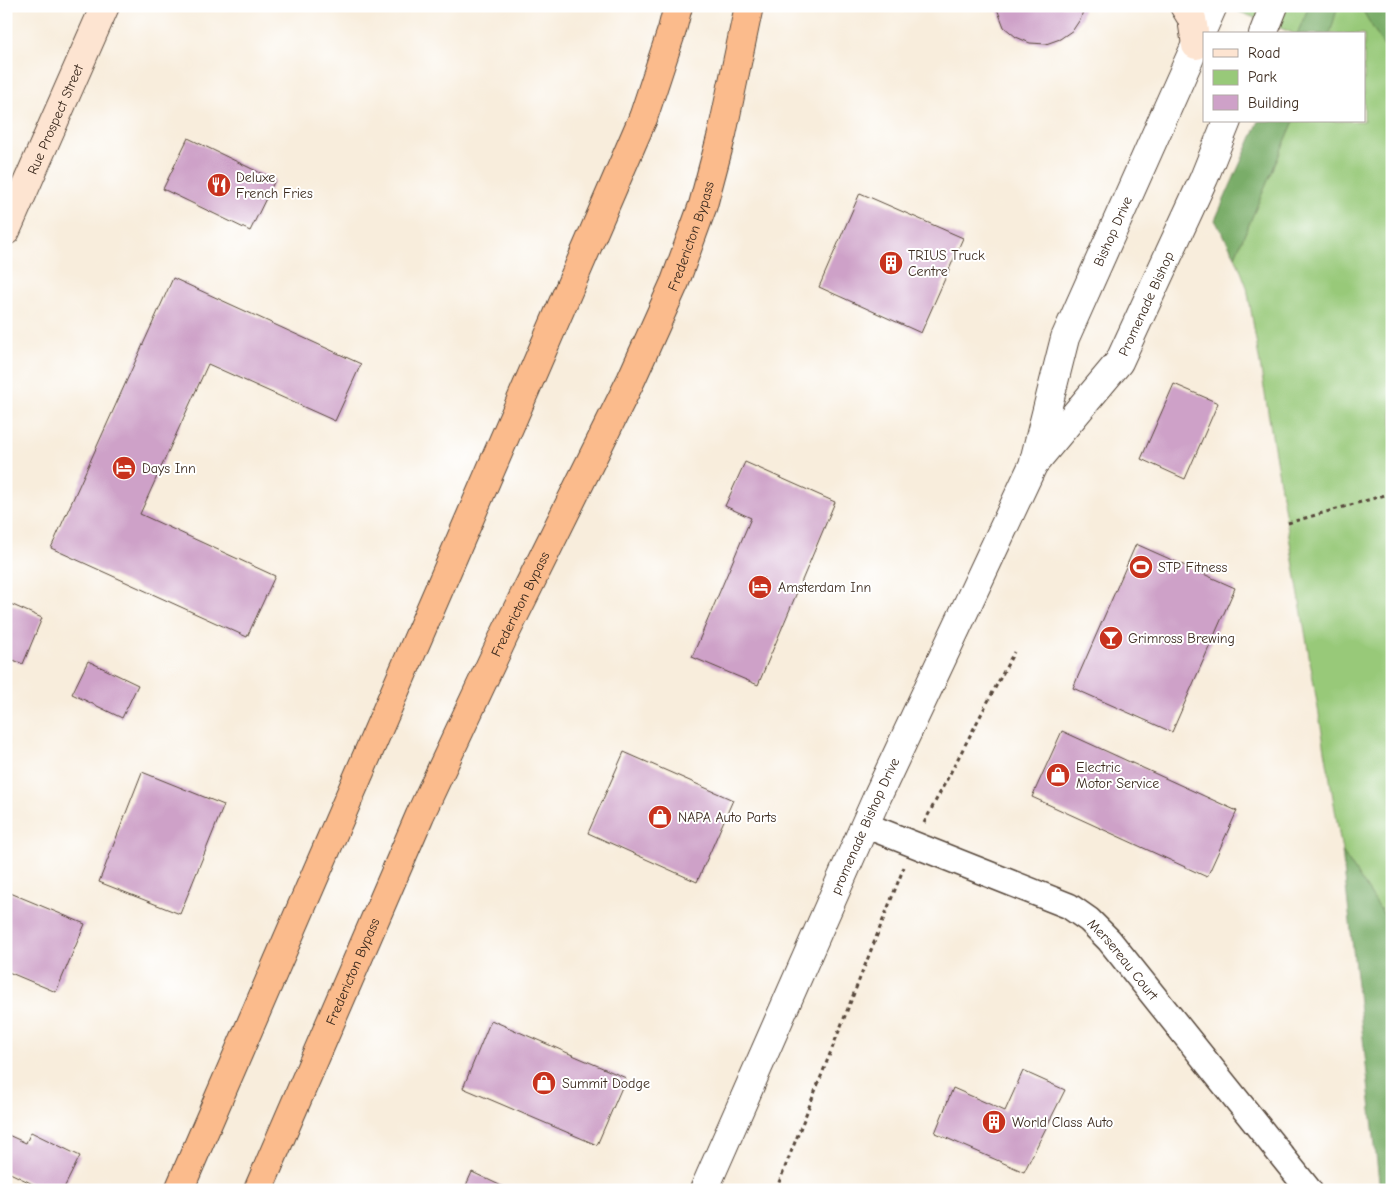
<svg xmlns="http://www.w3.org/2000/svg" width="1398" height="1196" font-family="'Comic Neue',sans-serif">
<rect width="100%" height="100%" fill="#fff"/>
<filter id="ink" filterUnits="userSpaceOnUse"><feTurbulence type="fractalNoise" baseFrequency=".02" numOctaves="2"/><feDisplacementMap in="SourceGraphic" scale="10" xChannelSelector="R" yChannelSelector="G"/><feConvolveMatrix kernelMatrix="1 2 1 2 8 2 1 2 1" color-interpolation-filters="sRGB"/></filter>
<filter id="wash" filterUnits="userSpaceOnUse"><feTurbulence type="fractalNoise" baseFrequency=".0096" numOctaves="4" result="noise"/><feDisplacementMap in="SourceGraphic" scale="20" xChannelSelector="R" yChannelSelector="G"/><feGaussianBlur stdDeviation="1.12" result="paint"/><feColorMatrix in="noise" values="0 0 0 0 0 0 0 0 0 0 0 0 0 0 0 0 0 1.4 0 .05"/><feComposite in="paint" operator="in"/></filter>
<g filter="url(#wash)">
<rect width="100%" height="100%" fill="#f8eddc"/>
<polygon fill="#98c979" stroke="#6a7a4c" points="1225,6 1392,6 1392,927 1342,851 1247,287 1235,256 1294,121 1364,121 1364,34 1295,34"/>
<g fill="#7aad69" stroke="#5a6c44">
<polygon points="1309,6 1338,6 1330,34 1297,34"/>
<polygon points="1360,6 1392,6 1389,55"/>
<polygon points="1259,121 1294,121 1235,256 1215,220"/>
<polygon points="1342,851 1392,927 1392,1190 1380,1190"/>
</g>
<g id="blocks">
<g fill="#cea1c8">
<polygon points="996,6 1084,6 1081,18 1073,30 1060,39 1046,44 1030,43 1016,37 1004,27"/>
<polygon points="188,138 275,180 250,231 163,189"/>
<polygon points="860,193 963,238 921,333 819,287"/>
<polygon points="173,278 361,364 335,421 208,364 140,514 275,576 247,637 51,548"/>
<polygon points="1174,384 1218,403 1185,479 1141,459"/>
<polygon points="745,462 835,502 758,685 692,657 751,518 725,506"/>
<polygon points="1136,544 1235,588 1172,732 1073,688"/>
<polygon points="6,602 42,618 23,664 6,657"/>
<polygon points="88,661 138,685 122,718 72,694"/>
<polygon points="1062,731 1237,811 1207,877 1032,797"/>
<polygon points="624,752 733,800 697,882 588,833"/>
<polygon points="142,772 224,805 180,914 99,882"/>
<polygon points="8,892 85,924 56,992 6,971 6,897"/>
<polygon points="491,1020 626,1078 597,1145 463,1088"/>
<polygon points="1023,1071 1065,1090 1024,1172 935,1133 953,1088 1005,1111"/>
<polygon points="31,1132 80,1156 63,1190 45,1190 6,1171 6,1134 26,1143"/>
<polygon points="472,1172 510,1190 464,1190"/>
</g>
</g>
</g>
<g filter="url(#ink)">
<use href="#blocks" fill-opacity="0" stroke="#57473a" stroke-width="1"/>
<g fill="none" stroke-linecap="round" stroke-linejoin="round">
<g stroke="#57473a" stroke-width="28">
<g id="minor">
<path id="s1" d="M865,825L1069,906L1089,920L1109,940L1309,1190"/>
</g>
</g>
<g stroke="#57473a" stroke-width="30">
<g id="tertiary">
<polyline points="1263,34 1274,6"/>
<path id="s2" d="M1037,460L1119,362L1204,178L1227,121"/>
<path id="s3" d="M704,1190L878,795L1033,465L1065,338L1213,6"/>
</g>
</g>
<g stroke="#57473a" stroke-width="30">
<g id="secondary">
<polyline points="1184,6 1192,19 1196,45"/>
<path id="s4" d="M6,231L105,6"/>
</g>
</g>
<g stroke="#57473a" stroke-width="30">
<g id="trunk">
<polyline points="643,118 672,30 678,6"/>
<path id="s5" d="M258,1190L420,815L504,636L631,380L675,282L703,205L722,134L749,6"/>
</g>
</g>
<g stroke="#57473a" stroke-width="30">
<polyline id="motorway" points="179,1190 643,118"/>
</g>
<g stroke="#57473a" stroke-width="3" stroke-dasharray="4 4" stroke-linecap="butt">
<polyline points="1288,523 1392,493"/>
<polyline points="924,823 1014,652"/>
<polyline points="776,1190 904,867"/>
</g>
<use href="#minor" stroke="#fff" stroke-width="25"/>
<use href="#tertiary" stroke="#fff" stroke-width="28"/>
<use href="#secondary" stroke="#fde4d1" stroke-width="28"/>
<use href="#trunk" stroke="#fbbb8c" stroke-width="28"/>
<use href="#motorway" stroke="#fbbb8c" stroke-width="28"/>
</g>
</g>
<defs>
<g id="restaurant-disc" transform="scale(1.25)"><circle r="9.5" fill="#c8321e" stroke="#fff"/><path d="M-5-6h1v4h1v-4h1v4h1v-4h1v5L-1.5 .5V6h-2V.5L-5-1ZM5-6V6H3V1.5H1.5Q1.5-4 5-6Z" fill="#fff"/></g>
<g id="building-disc" transform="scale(1.25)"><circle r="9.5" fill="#c8321e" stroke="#fff"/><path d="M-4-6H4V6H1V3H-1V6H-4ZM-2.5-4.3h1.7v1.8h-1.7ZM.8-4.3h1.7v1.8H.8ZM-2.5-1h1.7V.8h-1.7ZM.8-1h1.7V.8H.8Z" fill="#fff"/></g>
<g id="hotel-disc" transform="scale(1.25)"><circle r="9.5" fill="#c8321e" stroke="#fff"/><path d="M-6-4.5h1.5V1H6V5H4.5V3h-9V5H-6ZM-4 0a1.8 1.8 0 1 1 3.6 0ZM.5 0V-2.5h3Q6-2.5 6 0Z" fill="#fff"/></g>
<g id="stadium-disc" transform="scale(1.25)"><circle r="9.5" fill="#c8321e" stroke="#fff"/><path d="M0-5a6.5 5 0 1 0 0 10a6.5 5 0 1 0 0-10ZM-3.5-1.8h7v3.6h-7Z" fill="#fff"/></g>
<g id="bar-disc" transform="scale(1.25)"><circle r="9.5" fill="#c8321e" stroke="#fff"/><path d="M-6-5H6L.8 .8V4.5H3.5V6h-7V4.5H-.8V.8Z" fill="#fff"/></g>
<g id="shop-disc" transform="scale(1.25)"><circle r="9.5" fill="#c8321e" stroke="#fff"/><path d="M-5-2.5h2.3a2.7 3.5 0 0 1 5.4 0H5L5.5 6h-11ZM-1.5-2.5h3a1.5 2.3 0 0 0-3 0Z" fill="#fff"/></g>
</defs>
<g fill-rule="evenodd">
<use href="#restaurant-disc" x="219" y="185"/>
<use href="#building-disc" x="891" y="263"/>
<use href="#hotel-disc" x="124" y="468"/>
<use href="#stadium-disc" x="1141" y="567"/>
<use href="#hotel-disc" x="760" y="587"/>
<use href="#bar-disc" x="1111" y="638"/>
<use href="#shop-disc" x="1058" y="775"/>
<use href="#shop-disc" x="660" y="817"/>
<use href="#shop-disc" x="544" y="1083"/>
<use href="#building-disc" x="994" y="1122"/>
</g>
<g text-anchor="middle" stroke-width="4" stroke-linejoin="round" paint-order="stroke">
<g font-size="14" fill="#3b2a1e" stroke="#fff">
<text dy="5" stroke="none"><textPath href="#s4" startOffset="122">Rue Prospect Street</textPath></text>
<text dy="5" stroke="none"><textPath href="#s3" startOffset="1044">Bishop Drive</textPath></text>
<text dy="5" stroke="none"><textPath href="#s5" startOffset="1048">Fredericton Bypass</textPath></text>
<text dy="5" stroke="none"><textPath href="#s2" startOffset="192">Promenade Bishop</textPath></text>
<text dy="5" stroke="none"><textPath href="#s5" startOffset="642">Fredericton Bypass</textPath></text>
<text dy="5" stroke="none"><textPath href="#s3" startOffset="398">promenade Bishop Drive</textPath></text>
<text dy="5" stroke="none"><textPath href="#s1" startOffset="296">Mersereau Court</textPath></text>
<text dy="5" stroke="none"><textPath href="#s5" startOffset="238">Fredericton Bypass</textPath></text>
</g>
<g font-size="14" fill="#3b2a1e" stroke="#fff" text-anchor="start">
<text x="236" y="182">Deluxe<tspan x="236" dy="16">French Fries</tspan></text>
<text x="908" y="260">TRIUS Truck<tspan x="908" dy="16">Centre</tspan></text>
<text x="142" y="473">Days Inn</text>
<text x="1158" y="572">STP Fitness</text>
<text x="778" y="592">Amsterdam Inn</text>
<text x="1128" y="643">Grimross Brewing</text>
<text x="1076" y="772">Electric<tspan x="1076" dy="16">Motor Service</tspan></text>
<text x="678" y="822">NAPA Auto Parts</text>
<text x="562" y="1088">Summit Dodge</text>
<text x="1012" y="1127">World Class Auto</text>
</g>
</g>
<rect width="1398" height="1196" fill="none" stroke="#fff" stroke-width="25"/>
<rect x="1203" y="32" width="162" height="90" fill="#ffffff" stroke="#b1aaa5"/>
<rect x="1213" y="49" width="25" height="8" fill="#fde4d1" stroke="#b1aaa5"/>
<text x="1248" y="58" font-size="15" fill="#3b2a1e">Road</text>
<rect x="1213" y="70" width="25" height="15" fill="#98c979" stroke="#b1aaa5"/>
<text x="1248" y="82" font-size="15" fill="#3b2a1e">Park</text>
<rect x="1213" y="95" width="25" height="15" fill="#cea1c8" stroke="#b1aaa5"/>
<text x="1248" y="108" font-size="15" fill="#3b2a1e">Building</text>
</svg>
